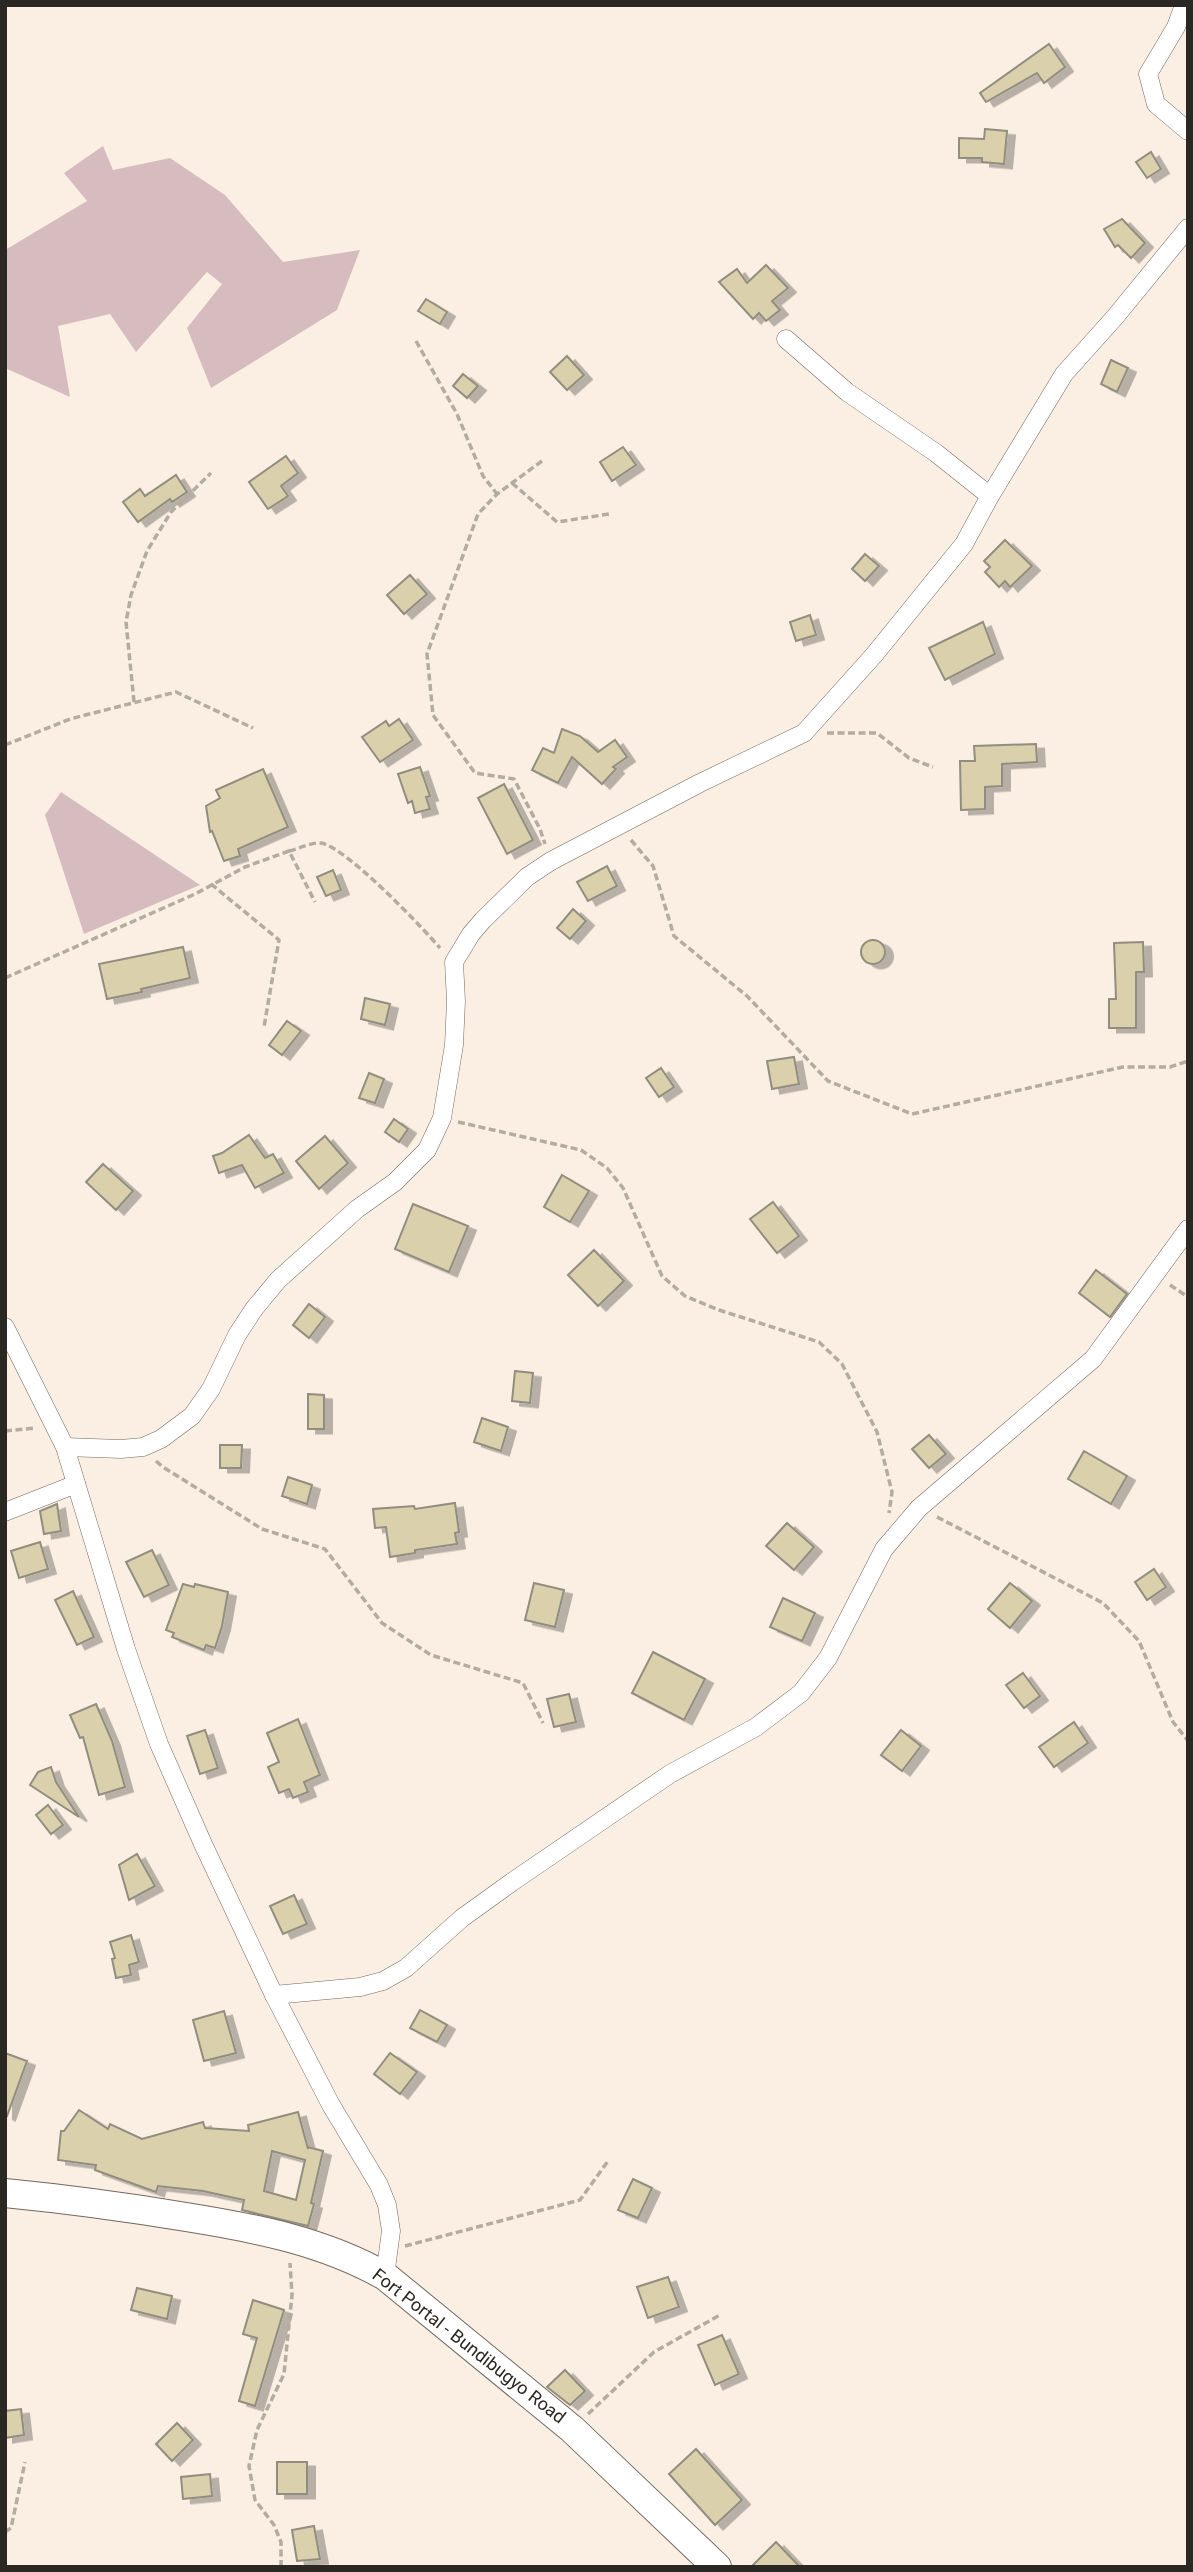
<svg xmlns="http://www.w3.org/2000/svg" width="1193" height="2572" font-family="Roboto,sans-serif">
<defs>
<filter id="shadow"><feDropShadow dx="8" dy="4.5" stdDeviation="0" flood-color="#0004"/></filter>
</defs>
<rect width="100%" height="100%" fill="#fbefe3"/>
<g fill="#d7bcbf">
<polygon points="103,146 113,170 170,158 225,195 283,262 360,250 337,310 211,388 187,328 222,284 207,272 136,352 110,314 58,326 70,397 5,368 5,250 87,201 64,173"/>
<polygon points="61,792 200,885 84,934 45,815"/>
</g>
<g fill="#dbd0ac" stroke="#918d7f" stroke-width="2" fill-rule="evenodd" filter="url(#shadow)">
<polygon points="1049,44 1065,67 1044,83 1037,73 986,102 980,93"/>
<polygon points="985,129 1007,131 1004,164 982,162 982,158 959,158 959,138 984,139"/>
<polygon points="1151,152 1161,169 1147,178 1136,162"/>
<polygon points="1122,219 1145,243 1131,258 1118,245 1115,247 1104,229"/>
<polygon points="766,265 788,288 772,301 780,310 766,321 759,313 753,319 719,282 737,269 747,283"/>
<polygon points="426,299 447,312 440,324 418,311"/>
<polygon points="567,356 584,375 567,390 550,372"/>
<polygon points="1111,360 1128,368 1117,392 1101,384"/>
<polygon points="463,374 478,386 467,398 453,386"/>
<polygon points="623,447 636,465 612,481 600,462"/>
<polygon points="286,456 298,473 281,486 288,496 268,509 249,482"/>
<polygon points="176,475 187,492 172,502 170,499 138,522 123,502 140,489 145,496"/>
<polygon points="1005,540 1032,566 1010,587 1005,581 999,587 985,572 990,567 984,561"/>
<polygon points="865,554 879,566 865,581 852,569"/>
<polygon points="410,575 427,594 404,614 387,595"/>
<polygon points="810,615 816,635 796,641 790,622"/>
<polygon points="983,622 995,654 945,680 929,648"/>
<polygon points="399,719 413,740 380,762 362,737 386,721 389,726"/>
<polygon points="562,729 580,736 598,752 615,740 627,757 613,767 616,769 602,784 572,757 558,783 532,770 543,748 554,753"/>
<polygon points="1036,744 1037,762 1002,764 1002,786 985,787 985,809 961,810 960,761 975,761 974,746"/>
<polygon points="420,767 430,796 426,797 430,809 415,813 412,801 408,803 398,774"/>
<polygon points="263,769 288,827 238,849 240,856 224,861 212,831 210,832 206,806 220,798 216,790"/>
<polygon points="504,784 533,840 507,854 478,798"/>
<polygon points="607,866 617,886 588,901 577,882"/>
<polygon points="333,870 341,890 326,896 317,877"/>
<polygon points="573,909 586,921 570,939 557,928"/>
<circle cx="873" cy="952" r="12"/>
<polygon points="1143,942 1144,972 1136,972 1136,1028 1109,1028 1109,999 1116,999 1114,943"/>
<polygon points="183,947 190,978 141,989 142,992 107,999 99,964"/>
<polygon points="365,998 390,1004 385,1025 361,1019"/>
<polygon points="287,1021 301,1031 282,1055 269,1045"/>
<polygon points="794,1057 799,1084 772,1089 767,1061"/>
<polygon points="661,1068 674,1087 659,1097 646,1078"/>
<polygon points="369,1073 384,1079 375,1103 359,1098"/>
<polygon points="394,1119 408,1129 399,1142 385,1132"/>
<polygon points="249,1135 265,1158 273,1154 284,1173 255,1188 242,1165 219,1173 213,1156 222,1153"/>
<polygon points="325,1136 348,1163 319,1189 296,1161"/>
<polygon points="103,1164 133,1191 116,1210 86,1182"/>
<polygon points="562,1175 589,1191 570,1222 544,1207"/>
<polygon points="773,1202 799,1236 777,1253 750,1219"/>
<polygon points="413,1204 468,1226 449,1272 395,1249"/>
<polygon points="594,1250 624,1281 598,1306 568,1275"/>
<polygon points="1096,1270 1127,1294 1110,1317 1079,1293"/>
<polygon points="309,1304 325,1317 309,1338 293,1325"/>
<polygon points="515,1371 533,1373 530,1403 512,1401"/>
<polygon points="308,1394 324,1395 324,1429 308,1429"/>
<polygon points="482,1418 508,1427 501,1451 474,1442"/>
<polygon points="929,1435 946,1454 929,1468 912,1449"/>
<polygon points="220,1445 242,1445 241,1468 220,1468"/>
<polygon points="1084,1451 1127,1476 1111,1504 1068,1479"/>
<polygon points="288,1477 312,1485 307,1504 282,1496"/>
<polygon points="455,1503 459,1532 455,1533 457,1544 415,1550 415,1553 390,1557 386,1527 375,1528 373,1509 414,1506 415,1509"/>
<polygon points="57,1504 61,1531 44,1534 40,1511"/>
<polygon points="787,1523 814,1547 794,1570 766,1546"/>
<polygon points="40,1542 48,1569 19,1578 11,1551"/>
<polygon points="152,1550 169,1585 144,1597 126,1562"/>
<polygon points="1154,1569 1166,1587 1147,1600 1135,1582"/>
<polygon points="534,1583 564,1590 555,1627 525,1620"/>
<polygon points="1010,1583 1032,1601 1010,1628 988,1609"/>
<polygon points="183,1584 194,1587 195,1584 228,1592 222,1626 215,1648 206,1645 204,1650 172,1637 174,1633 166,1630"/>
<polygon points="73,1591 94,1637 77,1645 55,1600"/>
<polygon points="783,1598 815,1613 802,1641 770,1627"/>
<polygon points="653,1652 705,1679 684,1720 632,1693"/>
<polygon points="1023,1673 1040,1696 1024,1708 1006,1685"/>
<polygon points="569,1694 576,1722 554,1727 547,1699"/>
<polygon points="96,1704 112,1741 125,1787 99,1795 83,1737 80,1738 70,1715"/>
<polygon points="298,1719 320,1775 304,1782 308,1792 293,1798 289,1789 279,1793 268,1767 279,1762 267,1733"/>
<polygon points="1074,1722 1088,1743 1054,1767 1039,1747"/>
<polygon points="205,1730 218,1768 200,1774 187,1736"/>
<polygon points="901,1730 921,1746 902,1771 881,1755"/>
<polygon points="51,1767 56,1782 79,1817 30,1785 38,1772"/>
<polygon points="48,1805 63,1825 51,1834 36,1815"/>
<polygon points="137,1854 155,1886 129,1900 119,1865"/>
<polygon points="294,1895 307,1924 283,1934 270,1906"/>
<polygon points="131,1935 139,1962 129,1965 131,1975 116,1978 112,1959 115,1958 110,1942"/>
<polygon points="420,2010 447,2025 437,2042 410,2028"/>
<polygon points="224,2011 236,2053 204,2061 193,2020"/>
<polygon points="5,2053 27,2061 7,2116 5,2115"/>
<polygon points="390,2053 417,2072 400,2094 374,2074"/>
<path d="M79,2110L108,2129L110,2124L142,2139L203,2122L205,2128L249,2131L248,2125L298,2112L308,2149V2147L323,2151L311,2203L314,2204L308,2226L242,2210L244,2200L203,2191L158,2186L156,2192L95,2170L96,2165L58,2160L61,2131H64ZM272,2151L305,2160L296,2200L264,2191Z"/>
<polygon points="633,2179 652,2188 638,2218 618,2210"/>
<polygon points="668,2277 679,2307 648,2318 637,2287"/>
<polygon points="137,2288 172,2296 167,2319 131,2310"/>
<polygon points="253,2300 284,2310 255,2406 239,2401 257,2338 243,2334"/>
<polygon points="722,2335 739,2374 715,2385 698,2345"/>
<polygon points="565,2370 585,2391 570,2405 547,2387"/>
<polygon points="21,2409 24,2435 5,2438 5,2411"/>
<polygon points="177,2423 193,2440 172,2461 156,2444"/>
<polygon points="696,2449 742,2500 715,2525 669,2474"/>
<rect x="277" y="2462" width="30" height="32"/>
<polygon points="210,2474 212,2496 183,2499 181,2477"/>
<polygon points="314,2526 320,2559 297,2561 292,2530"/>
<polygon points="776,2542 800,2567 751,2567"/>
</g>
<g fill="none" stroke-linecap="round" stroke-linejoin="round">
<g stroke="#73685f" stroke-width="19">
<g id="street">
<polyline points="1184,5 1176,27 1148,74 1156,104 1188,131"/>
<polyline points="990,496 1064,374 1115,317 1188,228"/>
<polyline points="5,1327 65,1447 126,1649 159,1744 203,1844 274,1995 331,2105 379,2185 387,2205 391,2231 385,2276"/>
<polyline points="65,1447 121,1449 143,1447 161,1439 192,1416 211,1389 237,1335 254,1309 278,1280 357,1209 395,1182 427,1150 442,1118 454,1045 456,1001 454,962 471,934 483,920 527,877 551,861 700,783 804,733 874,655 964,544 990,496 936,453 847,392 786,339"/>
<polyline points="5,1512 76,1484"/>
<polyline points="274,1995 360,1987 383,1981 406,1968 462,1918 512,1882 670,1774 756,1727 801,1693 828,1658 884,1549 919,1508 1093,1359 1188,1229"/>
</g>
</g>
<g stroke="#73685f" stroke-width="30">
<path id="primary" d="M5,2193C66,2199 126,2207 186,2217C255,2228 323,2241 385,2276L572,2429L717,2567"/>
</g>
<g stroke="#b4aba1" stroke-width="3.5" stroke-dasharray="7 3.5" stroke-linecap="butt">
<polyline points="416,341 457,414 483,476 497,494"/>
<polyline points="542,461 497,494 478,514 427,654 433,715 475,773 514,779 540,829 545,844"/>
<polyline points="512,483 557,522 609,514"/>
<polyline points="134,702 126,622 131,595 147,551 171,512 211,473"/>
<polyline points="827,733 877,733 909,758 933,767"/>
<polyline points="5,745 70,719 176,692 253,728"/>
<polyline points="631,840 653,866 674,936 747,996 828,1081 912,1114 1123,1067 1170,1067 1188,1061"/>
<path d="M289,851C298,849 312,842 321,843C346,847 422,927 440,948"/>
<polyline points="211,884 279,940 264,1027"/>
<polyline points="5,978 195,894 245,867 289,851 315,902"/>
<polyline points="458,1122 581,1150 607,1168 623,1188 662,1276 685,1296 719,1310 819,1342 842,1364 877,1432 892,1492 889,1513"/>
<polyline points="1170,1285 1188,1297"/>
<polyline points="5,1431 35,1428"/>
<polyline points="156,1461 163,1467 262,1529 325,1549 382,1623 431,1655 523,1683 543,1723"/>
<polyline points="937,1517 1103,1603 1139,1641 1173,1722 1188,1741"/>
<polyline points="405,2246 580,2200 608,2161"/>
<polyline points="588,2414 654,2352 720,2315"/>
<polyline points="5,2532 11,2528 25,2462"/>
<polyline points="281,2567 281,2542 274,2525 255,2500 249,2466 257,2430 284,2374 292,2295 290,2263"/>
</g>
<use href="#street" stroke="#fff" stroke-width="18"/>
<use href="#primary" stroke="#fff" stroke-width="28"/>
</g>
<g text-anchor="middle" stroke-width="5" stroke-linejoin="round" paint-order="stroke">
<g font-size="18" fill="#2b2723" stroke="#fff">
<text transform="translate(469 2346) rotate(38)" y="6">Fort Portal - Bundibugyo Road</text>
</g>
</g>
<rect width="1193" height="2572" fill="none" stroke="#2b2723" stroke-width="14"/>
</svg>
